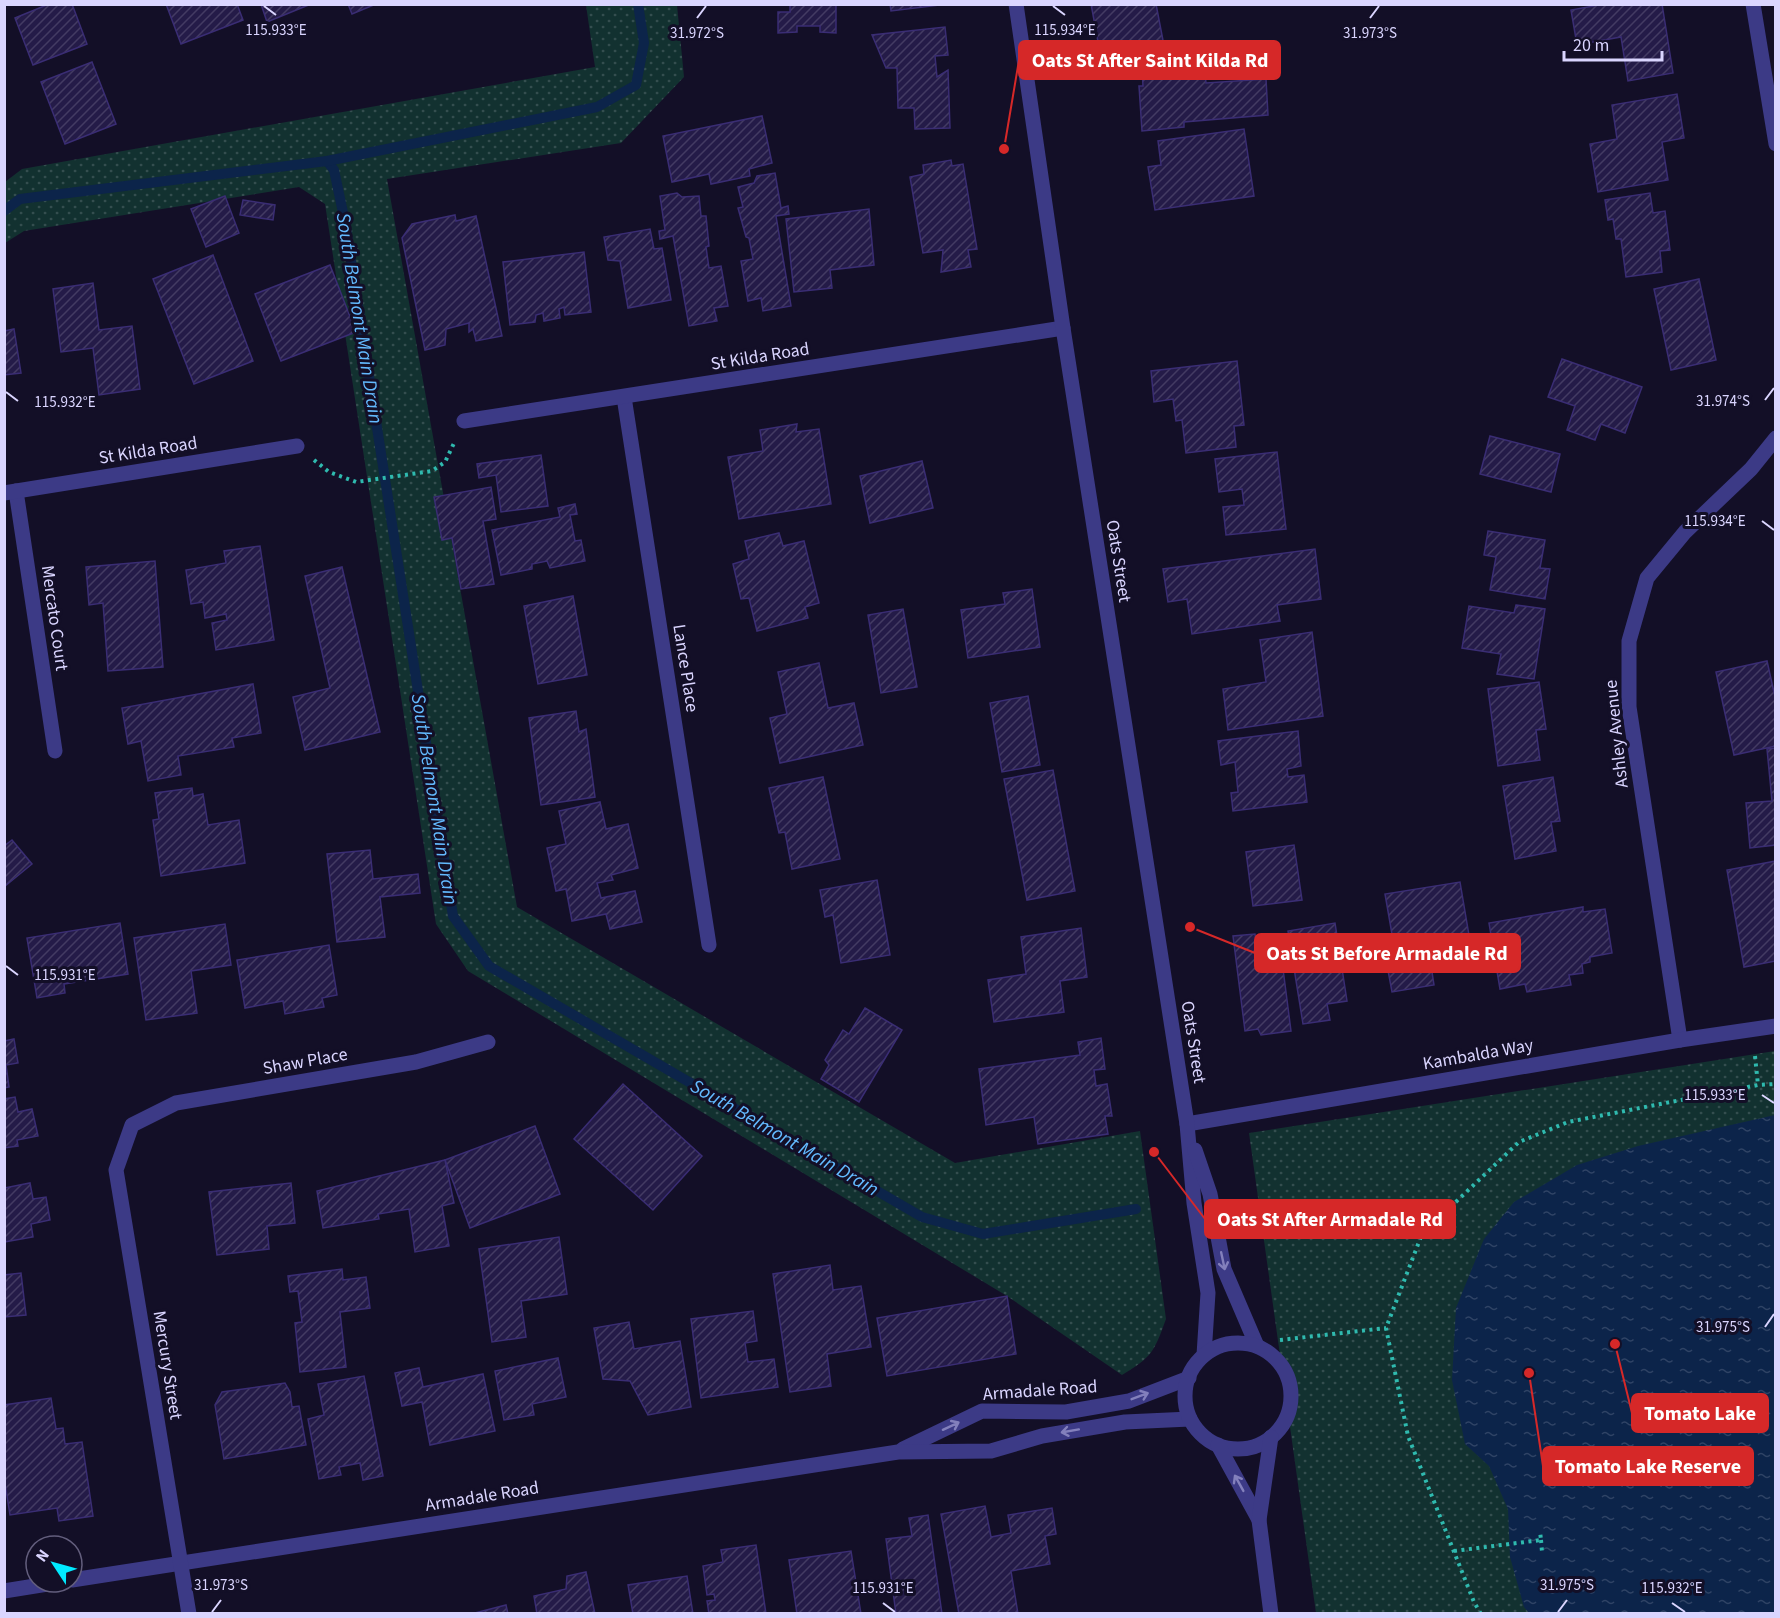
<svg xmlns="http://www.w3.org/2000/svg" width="1780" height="1618" font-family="'Source Sans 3',sans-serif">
<defs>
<pattern id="park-dots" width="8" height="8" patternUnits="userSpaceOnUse" patternTransform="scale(1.5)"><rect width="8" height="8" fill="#123130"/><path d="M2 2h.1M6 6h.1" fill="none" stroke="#344e4f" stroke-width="1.8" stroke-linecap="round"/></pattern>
<pattern id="water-ripples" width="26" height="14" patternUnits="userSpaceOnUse" patternTransform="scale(1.5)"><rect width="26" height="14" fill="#0c244a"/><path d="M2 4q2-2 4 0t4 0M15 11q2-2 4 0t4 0" fill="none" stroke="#2f4365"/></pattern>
<pattern id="building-hatch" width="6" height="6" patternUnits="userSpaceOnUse" patternTransform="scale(1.5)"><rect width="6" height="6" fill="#241b48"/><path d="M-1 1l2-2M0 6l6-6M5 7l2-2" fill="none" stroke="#433b63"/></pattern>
</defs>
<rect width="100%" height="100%" fill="#130f27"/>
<g fill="url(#park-dots)">
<path d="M586,5H677L684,77L621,143L387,179L517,907L955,1163L1140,1131L1166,1319C1154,1352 1152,1357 1122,1375L1007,1296L468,971L436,924L325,204L299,187L24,231L5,243V182L22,169L595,67Z"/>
<polygon points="1775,1051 1775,1613 1316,1613 1249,1133"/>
</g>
<polygon fill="url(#water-ripples)" points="1775,1115 1775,1613 1529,1613 1524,1607 1510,1557 1508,1509 1489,1466 1465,1444 1452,1380 1456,1308 1484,1239 1514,1202 1577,1165 1638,1146"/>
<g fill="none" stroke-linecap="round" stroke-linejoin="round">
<g stroke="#0c244a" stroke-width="10">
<polyline points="327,161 334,170 345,222 453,916 489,966 922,1217 983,1234 1136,1209"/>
<polyline points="4,211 20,199 327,161 597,107 636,85 644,43 638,4"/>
</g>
</g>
<g fill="url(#building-hatch)" stroke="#3a2d74" stroke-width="1.5">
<polygon points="49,4 72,4 87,44 33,65 15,18"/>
<polygon points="166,4 237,4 243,20 181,44"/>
<polygon points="261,4 311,4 267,22"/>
<polygon points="348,4 376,4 352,14"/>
<polygon points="790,4 836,4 836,33 820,32 820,26 797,26 797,32 778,33 778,12 790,12"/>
<polygon points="890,4 939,4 940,5 891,11"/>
<polygon points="1091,4 1156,4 1166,56 1116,66 1112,44 1099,47"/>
<polygon points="1604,4 1662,4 1673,73 1628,81 1621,37 1577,45 1571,10"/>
<polygon points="945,27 948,55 935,56 937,77 948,70 950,128 915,129 914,108 898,108 897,68 886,68 872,35"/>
<polygon points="1203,53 1206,83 1266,79 1268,115 1184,122 1184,127 1142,131 1139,86 1143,86 1142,68 1177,65 1176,56"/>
<polygon points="92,62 116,124 65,144 41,82"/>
<polygon points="1677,94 1684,138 1662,142 1668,180 1598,192 1590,144 1617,139 1612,105"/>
<polygon points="762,116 772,163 749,169 750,176 711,184 709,174 672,182 663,136"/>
<polygon points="1244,129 1254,196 1155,210 1148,167 1161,165 1158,141"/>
<polygon points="951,160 952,166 963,164 977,249 968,250 971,267 941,272 943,250 923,253 910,177 924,174 923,165"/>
<polygon points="775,173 781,208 788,206 789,214 776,216 791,306 763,311 761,298 748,301 741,261 753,259 749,238 746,237 738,208 743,207 738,187 754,183 757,176"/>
<polygon points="677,193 682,197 699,196 701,216 706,216 709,246 706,247 709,268 721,266 728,306 714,308 717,321 689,326 673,236 660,239 659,231 665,230 660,196"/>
<polygon points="1650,193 1653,213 1665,211 1670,250 1660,251 1662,272 1626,277 1621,239 1616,239 1613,219 1608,220 1605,200"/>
<polygon points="225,196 239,233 206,247 191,209"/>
<polygon points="243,200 275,205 273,220 240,215"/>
<polygon points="869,209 874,265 830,270 832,288 794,292 786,219"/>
<polygon points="455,215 456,221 476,216 502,336 476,341 473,329 469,332 469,323 446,329 445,345 425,350 402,238 412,224"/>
<polygon points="650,229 654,249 662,248 671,300 628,308 620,261 608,260 604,237"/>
<polygon points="584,252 591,312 565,315 564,307 559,309 560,318 544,321 543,313 536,315 535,322 510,325 503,262"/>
<polygon points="213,255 253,361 194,384 153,279"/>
<polygon points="330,265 356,332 281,361 255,294"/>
<polygon points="1699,279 1716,360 1671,370 1654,289"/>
<polygon points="93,283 99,330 132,326 140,389 99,395 93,348 61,352 53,289"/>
<polygon points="14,329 21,373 4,375 4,331"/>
<polygon points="1562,359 1642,387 1625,433 1601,424 1595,440 1567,430 1575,406 1548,397"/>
<polygon points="1237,361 1244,425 1234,426 1236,447 1186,453 1182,420 1176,421 1173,399 1154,402 1151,371"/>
<polygon points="797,424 796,432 819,429 831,504 739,519 728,457 763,451 760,430"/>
<polygon points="1490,436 1560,454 1551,492 1480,474"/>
<polygon points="1277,452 1286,529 1226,535 1223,507 1244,505 1242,489 1219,492 1215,459"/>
<polygon points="541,455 548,506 501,512 496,475 479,478 477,464"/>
<polygon points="922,461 933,508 870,523 860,476"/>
<polygon points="491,487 496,519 483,521 494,584 461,589 452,538 442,540 434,497"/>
<polygon points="575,504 577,514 570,515 575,541 581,540 585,561 550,568 547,561 532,564 532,569 501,575 492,530 560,517 558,508"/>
<polygon points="1488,531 1545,540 1540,568 1550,569 1545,599 1490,590 1496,557 1484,555"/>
<polygon points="779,533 783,546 804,541 819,603 805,607 808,618 757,631 749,598 741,599 733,564 749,559 745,541"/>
<polygon points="260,546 274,640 216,650 212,623 227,620 226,614 205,618 203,602 191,604 186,570 226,563 224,551"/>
<polygon points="1315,549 1321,599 1277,605 1280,621 1192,634 1187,599 1168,602 1163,569"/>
<polygon points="155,561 163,667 108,671 103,603 89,605 86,567"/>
<polygon points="342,567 380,732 305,750 293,697 330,688 305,576"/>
<polygon points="1032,589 1040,647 968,658 961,610 1005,604 1003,593"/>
<polygon points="573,596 587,675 538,684 524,606"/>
<polygon points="1516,605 1545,609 1534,679 1497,674 1501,654 1462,648 1469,606 1514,613"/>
<polygon points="903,609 917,687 881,693 868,615"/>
<polygon points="1312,632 1323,716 1228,730 1223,689 1266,682 1260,640"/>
<polygon points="1767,661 1776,701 1776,746 1734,755 1716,672"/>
<polygon points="819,663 828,708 854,703 863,745 780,763 770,718 787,714 778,672"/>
<polygon points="1539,682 1546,729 1536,730 1540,760 1498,766 1488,689"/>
<polygon points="253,684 261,733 232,738 234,747 178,756 181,775 148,781 141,741 128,744 122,708"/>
<polygon points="1028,696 1040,765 1002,772 990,703"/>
<polygon points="576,711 579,732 586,729 595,797 541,805 529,718"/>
<polygon points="1298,731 1301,766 1287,769 1288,777 1304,775 1307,802 1233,811 1231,793 1238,792 1235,762 1221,765 1218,741"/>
<polygon points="1776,748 1776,845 1750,848 1746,803 1772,801 1767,749"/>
<polygon points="1053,770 1075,891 1027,900 1004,779"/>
<polygon points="823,777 840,859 792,869 785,832 779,833 769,788"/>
<polygon points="1553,777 1560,821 1551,822 1556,851 1515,859 1503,786"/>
<polygon points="192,788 193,796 203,794 208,825 239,820 245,863 161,876 153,820 159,819 155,793"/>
<polygon points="600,802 606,829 628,824 638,868 611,875 613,880 597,883 601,898 635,891 642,922 610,929 606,914 572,921 566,889 556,891 547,848 566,844 559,811"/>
<polygon points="12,840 32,864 4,887 4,846"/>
<polygon points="1294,845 1302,900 1253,906 1246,852"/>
<polygon points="370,850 373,879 418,874 420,893 380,897 385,937 337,942 327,854"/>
<polygon points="1776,861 1776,961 1744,967 1727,870"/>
<polygon points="877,880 890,955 841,963 833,915 825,917 820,890"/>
<polygon points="1460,882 1474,965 1432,972 1434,985 1392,992 1387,965 1397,963 1385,894"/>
<polygon points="1583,907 1583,912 1605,909 1612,953 1590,957 1590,962 1582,964 1583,973 1569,975 1571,985 1527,992 1525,984 1500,989 1489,923"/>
<polygon points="120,923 128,974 64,984 65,993 37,998 27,938"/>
<polygon points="1335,923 1347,1001 1327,1004 1330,1020 1303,1024 1288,931"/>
<polygon points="225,924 231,965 191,971 197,1013 146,1020 134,938"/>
<polygon points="1081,928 1087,977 1060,981 1064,1012 994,1022 988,980 1026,974 1021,937"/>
<polygon points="1255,934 1259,963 1282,961 1291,1031 1261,1035 1258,1029 1245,1031 1233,936"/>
<polygon points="329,945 337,995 322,998 324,1007 285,1014 283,1001 245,1008 237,960"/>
<polygon points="865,1008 902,1030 859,1102 821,1079 829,1065 825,1060 843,1030 849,1034"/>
<polygon points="1101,1038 1105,1069 1094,1070 1096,1086 1107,1084 1112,1116 1105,1116 1108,1134 1038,1144 1034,1117 986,1125 979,1069 1080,1055 1078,1042"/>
<polygon points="14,1039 18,1063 6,1065 9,1087 4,1088 4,1041"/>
<polygon points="623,1084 702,1156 653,1210 574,1139"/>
<polygon points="15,1097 18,1112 32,1109 38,1136 17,1140 18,1146 4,1148 4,1099"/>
<polygon points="535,1126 560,1194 470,1228 445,1160"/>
<polygon points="445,1160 454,1203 442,1206 449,1246 415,1252 409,1209 378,1214 379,1219 323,1228 317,1191"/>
<polygon points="30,1183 33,1199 46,1197 50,1220 31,1224 33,1237 4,1242 4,1188"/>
<polygon points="291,1183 295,1223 267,1226 269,1249 217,1255 209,1192"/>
<polygon points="559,1237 567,1294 521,1301 526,1337 492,1342 479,1249"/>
<polygon points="830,1265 833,1290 861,1286 871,1347 827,1354 831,1386 790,1392 773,1274"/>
<polygon points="342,1269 343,1280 366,1277 370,1308 340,1312 346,1367 300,1372 295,1323 302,1322 298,1291 290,1292 288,1276"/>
<polygon points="21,1273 26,1315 4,1317 4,1275"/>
<polygon points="1007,1296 1016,1354 887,1376 877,1318"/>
<polygon points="753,1311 757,1341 745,1343 748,1362 774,1359 778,1387 701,1398 691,1319"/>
<polygon points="629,1322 634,1349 680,1341 691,1407 648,1415 630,1381 603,1379 594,1328"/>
<polygon points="558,1358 566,1397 532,1404 534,1415 504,1420 495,1371"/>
<polygon points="419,1368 423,1387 483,1374 495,1431 430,1445 422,1402 402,1406 395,1373"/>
<polygon points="364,1376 383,1476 363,1480 360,1463 339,1467 341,1475 319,1479 308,1419 324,1415 318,1384"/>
<polygon points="285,1383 290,1392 292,1407 299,1406 306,1445 224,1459 215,1405 222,1392"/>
<polygon points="51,1398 56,1429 63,1428 65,1444 82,1442 93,1516 59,1521 57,1508 10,1515 4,1477 4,1405"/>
<polygon points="985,1506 991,1537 1011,1533 1008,1515 1052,1508 1056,1534 1045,1536 1050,1564 1011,1571 1018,1614 959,1614 941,1514"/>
<polygon points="928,1515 942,1614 896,1614 886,1539 912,1536 909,1518"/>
<polygon points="756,1545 766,1614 709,1614 707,1601 715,1600 714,1594 707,1595 703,1566 723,1562 721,1550"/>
<polygon points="851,1551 861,1614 797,1614 789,1560"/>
<polygon points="586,1572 595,1614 537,1614 534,1596 566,1589 567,1576"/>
<polygon points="687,1576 693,1614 633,1614 628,1585"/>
<polygon points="506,1605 508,1614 471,1614"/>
</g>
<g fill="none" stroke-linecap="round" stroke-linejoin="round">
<g stroke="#2fbaaf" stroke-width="4" stroke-dasharray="3 4.5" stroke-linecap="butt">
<polyline points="314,460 329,472 356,482 432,471 445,462 455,441"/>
<polyline points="1755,1056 1758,1085"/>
<polyline points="1280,1340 1386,1328"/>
<polyline points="1541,1540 1542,1552"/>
<polyline points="1454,1551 1541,1540 1540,1531"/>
<polyline points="1481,1614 1474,1602 1408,1436 1386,1328 1422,1234 1519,1142 1568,1122 1758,1085 1776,1084"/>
</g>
<g stroke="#3c3a86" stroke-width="15">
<polyline points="1753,4 1776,144"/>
<polyline points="624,397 709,945"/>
<polyline points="464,421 1063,328"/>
<polyline points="16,491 55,751"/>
<polyline points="4,493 297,446"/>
<polyline points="1680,1040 1629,707 1629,641 1647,578 1685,532 1751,469 1776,438"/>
<polyline points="1187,1124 1680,1040 1776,1026"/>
<polyline points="903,1449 982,1411 1066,1412 1129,1401 1189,1378"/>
<polyline points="72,1580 898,1452 991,1451 1042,1436 1125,1422 1190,1419"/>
<polyline points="4,1591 60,1582"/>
<polyline points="189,1614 116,1170 132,1125 176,1103 416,1062 488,1042"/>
</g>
<g stroke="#3c3a86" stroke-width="15">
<polyline points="1016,4 1063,328 1187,1124 1194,1203 1208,1293 1204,1355"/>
<polyline points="1195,1150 1210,1194 1224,1269 1257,1346"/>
<circle cx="1238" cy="1396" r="53"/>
<polyline points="1218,1445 1259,1520"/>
<polyline points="1271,1614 1259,1520 1271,1437"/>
</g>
</g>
<defs><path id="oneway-shaft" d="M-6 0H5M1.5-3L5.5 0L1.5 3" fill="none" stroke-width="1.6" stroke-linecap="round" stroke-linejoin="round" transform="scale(1.5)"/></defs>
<g stroke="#8380bc">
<use href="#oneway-shaft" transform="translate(1223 1261) rotate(78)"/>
<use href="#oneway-shaft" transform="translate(1140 1396) rotate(-21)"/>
<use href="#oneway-shaft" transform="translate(951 1426) rotate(-25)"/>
<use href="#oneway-shaft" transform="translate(1070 1431) rotate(170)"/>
<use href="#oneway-shaft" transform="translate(1239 1483) rotate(-119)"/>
</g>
<path fill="none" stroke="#dad5ff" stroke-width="2" d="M264,6L276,15M1053,6L1065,15M697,18L706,6M1370,18L1379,6M6,392L18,401M1765,400L1774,388M1762,521L1774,530M6,966L18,975M1762,1095L1774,1103M1765,1327L1774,1314M883,1603L895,1612M1672,1603L1685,1612M212,1612L221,1600M1558,1612L1567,1600"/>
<g text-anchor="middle" stroke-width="6" stroke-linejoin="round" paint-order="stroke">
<g font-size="18" fill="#dad5ff" stroke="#130f27">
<text transform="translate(760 356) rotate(-9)" y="6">St Kilda Road</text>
<text transform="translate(148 450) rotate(-9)" y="6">St Kilda Road</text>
<text transform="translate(1119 561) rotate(81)" y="6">Oats Street</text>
<text transform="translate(55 618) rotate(82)" y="6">Mercato Court</text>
<text transform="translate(686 668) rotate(81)" y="6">Lance Place</text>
<text transform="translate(1616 734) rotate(-96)" y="6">Ashley Avenue</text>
<text transform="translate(1194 1042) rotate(81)" y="6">Oats Street</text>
<text transform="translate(1478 1054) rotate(-10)" y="6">Kambalda Way</text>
<text transform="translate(305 1061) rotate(-10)" y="6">Shaw Place</text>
<text transform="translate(168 1365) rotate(81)" y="6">Mercury Street</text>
<text transform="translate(1040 1390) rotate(-4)" y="6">Armadale Road</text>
<text transform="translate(482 1496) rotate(-9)" y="6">Armadale Road</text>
</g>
<g font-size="20" font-style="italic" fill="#63baff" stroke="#130f27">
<text transform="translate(360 318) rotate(81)" y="7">South Belmont Main Drain</text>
<text transform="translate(435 799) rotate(81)" y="7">South Belmont Main Drain</text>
<text transform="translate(785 1137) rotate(30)" y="7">South Belmont Main Drain</text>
</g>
</g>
<g font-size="15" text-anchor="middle" fill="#dad5ff" stroke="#130f27" stroke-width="6" stroke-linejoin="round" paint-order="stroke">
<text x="1065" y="35">115.934°E</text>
<text x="276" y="35">115.933°E</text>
<text x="697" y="38">31.972°S</text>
<text x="1370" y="38">31.973°S</text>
<text x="1723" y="406">31.974°S</text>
<text x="65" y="407">115.932°E</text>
<text x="1715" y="526">115.934°E</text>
<text x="65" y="980">115.931°E</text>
<text x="1715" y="1100">115.933°E</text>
<text x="1723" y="1332">31.975°S</text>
<text x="221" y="1590">31.973°S</text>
<text x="1567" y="1590">31.975°S</text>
<text x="883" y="1593">115.931°E</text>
<text x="1672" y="1593">115.932°E</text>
</g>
<path fill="none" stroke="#d62828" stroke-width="2" d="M1004 149L1019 60M1190 927L1255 953M1154 1152L1205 1219M1615 1344L1632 1413M1529 1373L1543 1466"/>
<g fill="#d62828" stroke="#130f27" stroke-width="2">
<circle cx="1004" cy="149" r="6"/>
<circle cx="1190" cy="927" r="6"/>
<circle cx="1154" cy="1152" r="6"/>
<circle cx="1615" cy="1344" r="6"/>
<circle cx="1529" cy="1373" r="6"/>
</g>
<g fill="#d62828" stroke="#d62828" stroke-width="2">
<rect x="1019" y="41" width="261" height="38" rx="6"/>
<rect x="1255" y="934" width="265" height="38" rx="6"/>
<rect x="1205" y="1200" width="250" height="38" rx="6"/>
<rect x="1632" y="1394" width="136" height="38" rx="6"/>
<rect x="1543" y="1447" width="210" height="38" rx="6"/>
</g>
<g font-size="20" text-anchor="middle" font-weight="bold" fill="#fff">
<text x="1150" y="67">Oats St After Saint Kilda Rd</text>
<text x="1387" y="960">Oats St Before Armadale Rd</text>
<text x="1330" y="1226">Oats St After Armadale Rd</text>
<text x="1700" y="1420">Tomato Lake</text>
<text x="1648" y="1473">Tomato Lake Reserve</text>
</g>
<rect width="1780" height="1618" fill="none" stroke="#dad5ff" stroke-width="12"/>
<g transform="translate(54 1564) rotate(306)"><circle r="28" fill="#130f27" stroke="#635e7d" stroke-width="1.5"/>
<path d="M0-4.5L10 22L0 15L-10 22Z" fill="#01eaff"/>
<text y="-9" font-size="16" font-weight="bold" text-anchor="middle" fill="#dad5ff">N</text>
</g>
<path d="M1564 51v9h98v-9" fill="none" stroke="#dad5ff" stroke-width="3"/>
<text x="1573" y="51" font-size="18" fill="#dad5ff" stroke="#130f27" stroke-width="4.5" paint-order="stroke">20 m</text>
</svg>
